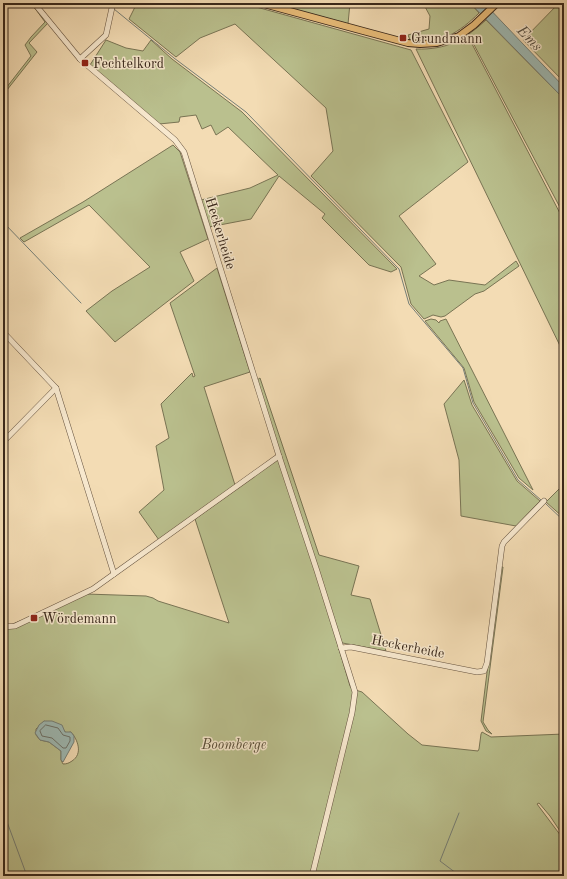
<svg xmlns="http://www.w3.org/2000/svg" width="567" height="879" font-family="'Old Standard TT',serif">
<rect width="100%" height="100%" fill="#f3dcb4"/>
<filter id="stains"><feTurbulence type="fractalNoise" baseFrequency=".005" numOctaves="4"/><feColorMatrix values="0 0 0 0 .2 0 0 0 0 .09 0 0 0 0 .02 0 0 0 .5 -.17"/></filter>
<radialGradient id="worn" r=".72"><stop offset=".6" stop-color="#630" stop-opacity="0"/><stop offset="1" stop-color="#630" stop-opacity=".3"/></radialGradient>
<g fill="#bac08e" stroke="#797454" fill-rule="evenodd">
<polygon points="137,3 242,3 411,50 468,162 399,216 436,264 419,276 434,285 449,280 485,285 516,261 519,266 484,291 475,294 445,316 441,317 433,315 424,319 411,304 401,267 311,176 333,151 326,108 235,24 200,38 176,57 129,19"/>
<polygon points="270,3 350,3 348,24"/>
<path d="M423,3H470L479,13C460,32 439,46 410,40L408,35L429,29L430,16Z"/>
<polygon points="559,3 564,3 564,82 523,40"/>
<polygon points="33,4 48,23 29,43 37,52 3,95 3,92 31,56 25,45 31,37 45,22 34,7"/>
<path d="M486,20L564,99V215L472,41L471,42L564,221V354L416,49C447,50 464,40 486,20Z"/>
<polygon points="106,40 126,48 143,51 151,40 172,59 242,112 397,269 391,272 369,265 322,218 325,214 279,176 251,219 209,227 201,200 250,188 278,175 228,127 216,135 211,125 202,129 196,115 180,117 179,122 159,124 90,65"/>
<polygon points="173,145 180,152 208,239 180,252 194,281 115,342 86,311 112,291 150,267 89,205 24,242 20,238 83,202"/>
<polygon points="217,268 250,372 204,387 235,485 159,540 139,512 164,490 156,446 169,438 161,404 192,373 193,377 195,376 170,303"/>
<polygon points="431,319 436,320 439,323 440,321 446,319 533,490 519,478 474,402 464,368 425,321"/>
<path d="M260,378L319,555L359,566L351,595L370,599L386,651L337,642L350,686L352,689L362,692L408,734L422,745L478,751L479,749L481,734L482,732L491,737L564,734V837L550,816L539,803L537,804L564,840V876H3V628L86,594L146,596L153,598L158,601L229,623L195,519L281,457L257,380ZM44,721L63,729L66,733L71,732C78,740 83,754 72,761C69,763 67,764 63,764L61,760V751L49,742L40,740L36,735V729Z"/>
<polygon points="464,380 472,405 517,481 540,501 516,526 461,516 459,460 444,404"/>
<polygon points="564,484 564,518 546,502"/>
<polygon points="500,567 503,567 483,722 488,730 492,734 486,731 481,721"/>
</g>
<g fill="#9ebab5" stroke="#757f77">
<polygon points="470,3 484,3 564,87 564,99"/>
<polygon points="44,721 52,721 62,725 65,732 71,732 74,736 74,742 63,762 61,760 61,751 49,742 40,740 35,733 39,725"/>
</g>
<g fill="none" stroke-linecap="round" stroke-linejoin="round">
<polygon stroke="#6b7068" stroke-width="1" points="46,725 58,728 63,735 70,737 70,741 66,748 63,748 52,738 42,736 40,731"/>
<g stroke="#757f77" stroke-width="1">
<polyline points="114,9 174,58 246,112 399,269 409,304 463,368 473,403 518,480 541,500"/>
<polyline points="3,222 81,303"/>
<polyline points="545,503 564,521"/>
<polyline points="3,811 27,876"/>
<polyline points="459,813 440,861 460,876"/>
</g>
<g stroke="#675440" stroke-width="6">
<g id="minor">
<polyline points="34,3 80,59 175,140 184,152 279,456 317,571 355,692 352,713 312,876"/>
<polyline points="80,59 106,35 113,3"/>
<polyline points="3,332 56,388 114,574"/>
<polyline points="3,442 56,388"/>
<polyline points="3,627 15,626 93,589 279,456"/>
<polyline points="341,648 351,647 477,672 484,671 487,663 502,546 504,542 544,501"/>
</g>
</g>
<g stroke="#38271a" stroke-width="8">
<polyline id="major" points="260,3 367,32 408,43 420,44 437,43 459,36 474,25 497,3"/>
</g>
<use href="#minor" stroke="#f7e8ce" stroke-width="5"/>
<use href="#major" stroke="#eabe7a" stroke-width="6"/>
</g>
<g fill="#8f2418" stroke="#f7e8ce" stroke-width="1.5">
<rect x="399" y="34" width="8" height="8" rx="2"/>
<rect x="81" y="59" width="8" height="8" rx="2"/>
<rect x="30" y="614" width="8" height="8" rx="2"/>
</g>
<g text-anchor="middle" stroke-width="3" stroke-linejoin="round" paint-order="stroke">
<g font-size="14" fill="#38271a" stroke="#f7e8ce" text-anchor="start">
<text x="411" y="43">Grundmann</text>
<text x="93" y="68">Fechtelkord</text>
<text x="42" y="623">Wördemann</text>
</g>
<g font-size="14" fill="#38271a" stroke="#f7e8ce">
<text transform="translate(221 233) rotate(73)" y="5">Heckerheide</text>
<text transform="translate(408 646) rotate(11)" y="5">Heckerheide</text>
</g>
<g font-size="14" font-style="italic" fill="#584d37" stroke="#f7e8ce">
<text x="234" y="749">Boomberge</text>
</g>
<g font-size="15" font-style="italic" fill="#524c41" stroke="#f7e8ce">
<text transform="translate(530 38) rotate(46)" y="5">Ems</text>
</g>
</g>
<rect width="567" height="879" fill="none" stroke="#f3dcb4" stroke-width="16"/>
<rect x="4" y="4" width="559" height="871" fill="none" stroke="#38271a" stroke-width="2"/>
<rect x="8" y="8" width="551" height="863" fill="none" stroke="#38271a"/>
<rect width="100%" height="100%" filter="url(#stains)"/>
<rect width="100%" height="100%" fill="url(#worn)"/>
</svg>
